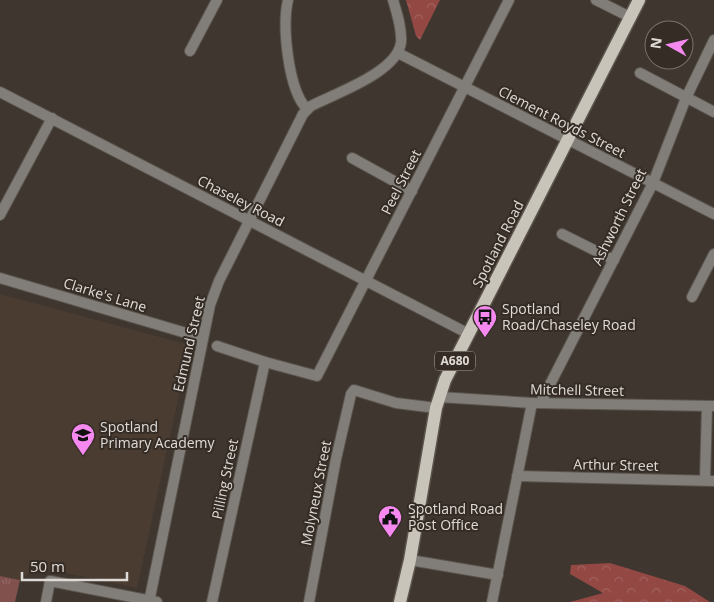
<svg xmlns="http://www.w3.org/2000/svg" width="714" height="602" font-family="'Open Sans',sans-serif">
<defs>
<pattern id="forest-crowns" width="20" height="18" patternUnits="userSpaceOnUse" patternTransform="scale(1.25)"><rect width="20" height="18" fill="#934844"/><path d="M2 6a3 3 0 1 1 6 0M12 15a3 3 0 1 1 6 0" fill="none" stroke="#a2625e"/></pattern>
<pattern id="park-tufts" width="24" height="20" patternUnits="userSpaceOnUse" patternTransform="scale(1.25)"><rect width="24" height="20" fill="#81514e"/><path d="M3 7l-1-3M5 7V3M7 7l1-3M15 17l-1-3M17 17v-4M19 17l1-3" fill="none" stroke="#936967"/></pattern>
</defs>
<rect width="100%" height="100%" fill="#3e362f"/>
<polygon fill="#4a3c30" points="0,294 190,345 137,588 38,567 20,580 0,576"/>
<g fill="url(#forest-crowns)">
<polygon points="406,0 440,0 420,40 416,36"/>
<polygon points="610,563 685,586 710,602 570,602 603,593 570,574 571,565"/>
</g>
<polygon fill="url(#park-tufts)" points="0,576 20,580 15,602 0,602"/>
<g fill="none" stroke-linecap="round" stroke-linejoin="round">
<g stroke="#5b544d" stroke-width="12">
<g id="street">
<path d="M288,0C282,26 288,90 307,109"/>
<polyline points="596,0 630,17"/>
<polyline points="190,51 217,0"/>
<polyline points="398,53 714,214"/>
<polyline points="640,73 714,112"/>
<polyline points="0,92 469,334"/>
<polyline points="352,158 412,191"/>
<polyline points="0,215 52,118"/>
<polyline points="562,234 614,260"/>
<polyline points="0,278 203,338"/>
<polyline points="692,297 714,254"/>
<polyline points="217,346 265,362 317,376 509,0"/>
<polyline points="439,397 532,403 714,406"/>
<polyline points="541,402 653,183 686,98 714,40"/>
<polyline points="517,476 714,481"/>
<polyline points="705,480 707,406"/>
<polyline points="410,560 498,575"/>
<polyline points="46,602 50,581 157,602"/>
<path d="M149,602L210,305L219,281L303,114L311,106C336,93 398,72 401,42C402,29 397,13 393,0"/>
<polyline points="212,602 265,362"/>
<polyline points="309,602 336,459 351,394 354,390 396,403 436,408"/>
<polyline points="492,602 532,403"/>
</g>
</g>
<g stroke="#5b544d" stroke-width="15">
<polyline id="primary" points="400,602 410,560 436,408 445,380 639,0"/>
</g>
<use href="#street" stroke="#817e79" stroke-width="10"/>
<use href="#primary" stroke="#c9c4ba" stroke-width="12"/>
</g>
<defs>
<g id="bus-pin" transform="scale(1.25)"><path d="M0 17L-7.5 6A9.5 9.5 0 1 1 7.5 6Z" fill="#f589ef" stroke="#342c25"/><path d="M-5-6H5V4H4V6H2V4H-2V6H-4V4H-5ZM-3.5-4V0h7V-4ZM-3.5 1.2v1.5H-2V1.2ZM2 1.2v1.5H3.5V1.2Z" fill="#111"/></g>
<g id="school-pin" transform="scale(1.25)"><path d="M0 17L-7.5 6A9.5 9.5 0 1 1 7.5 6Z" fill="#f589ef" stroke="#342c25"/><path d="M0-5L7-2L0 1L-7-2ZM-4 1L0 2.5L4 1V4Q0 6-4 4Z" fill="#111"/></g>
<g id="civic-pin" transform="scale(1.25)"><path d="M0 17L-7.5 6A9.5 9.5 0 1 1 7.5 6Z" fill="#f589ef" stroke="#342c25"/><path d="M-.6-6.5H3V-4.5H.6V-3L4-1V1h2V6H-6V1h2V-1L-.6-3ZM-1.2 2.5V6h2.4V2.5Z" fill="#111"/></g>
</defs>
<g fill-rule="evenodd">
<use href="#bus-pin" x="485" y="317"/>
<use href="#school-pin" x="83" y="435"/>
<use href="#civic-pin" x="390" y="517"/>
</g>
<g text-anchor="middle" stroke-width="4" stroke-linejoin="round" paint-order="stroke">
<rect fill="#342c25" stroke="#aca6a1" stroke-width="1" x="435" y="351.5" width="40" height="19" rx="4"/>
<g font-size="12" font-weight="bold" fill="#e0dad6">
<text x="455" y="365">A680</text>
</g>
<g font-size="14" fill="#e0dad6" stroke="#342c25">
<text transform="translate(562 122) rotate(27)" y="5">Clement Royds Street</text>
<text transform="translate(401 182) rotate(-63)" y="5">Peel Street</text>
<text transform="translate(241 201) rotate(27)" y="5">Chaseley Road</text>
<text transform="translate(619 217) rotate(-64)" y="5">Ashworth Street</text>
<text transform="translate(498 244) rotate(-63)" y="5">Spotland Road</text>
<text transform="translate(105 295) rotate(17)" y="5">Clarke's Lane</text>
<text transform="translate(189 344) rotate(-77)" y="5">Edmund Street</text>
<text transform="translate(577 390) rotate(1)" y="5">Mitchell Street</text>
<text transform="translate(616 465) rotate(1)" y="5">Arthur Street</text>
<text transform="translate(225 479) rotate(-78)" y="5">Pilling Street</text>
<text transform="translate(316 493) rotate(-79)" y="5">Molyneux Street</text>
</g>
<g font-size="14" fill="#e0dad6" stroke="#342c25" text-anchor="start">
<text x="502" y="314">Spotland<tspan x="502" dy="16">Road/Chaseley Road</tspan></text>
<text x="100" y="432">Spotland<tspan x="100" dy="16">Primary Academy</tspan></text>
<text x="408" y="514">Spotland Road<tspan x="408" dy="16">Post Office</tspan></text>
</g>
</g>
<g transform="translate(669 45) rotate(278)"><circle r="24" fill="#342c25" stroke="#79726c"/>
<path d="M0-4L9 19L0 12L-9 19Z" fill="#f589ef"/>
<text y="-8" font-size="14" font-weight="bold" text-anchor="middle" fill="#e0dad6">N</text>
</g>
<path d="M22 572v8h105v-8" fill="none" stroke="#e0dad6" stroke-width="2.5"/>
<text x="30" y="572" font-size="15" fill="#e0dad6" stroke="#342c25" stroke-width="4" paint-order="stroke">50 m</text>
</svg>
